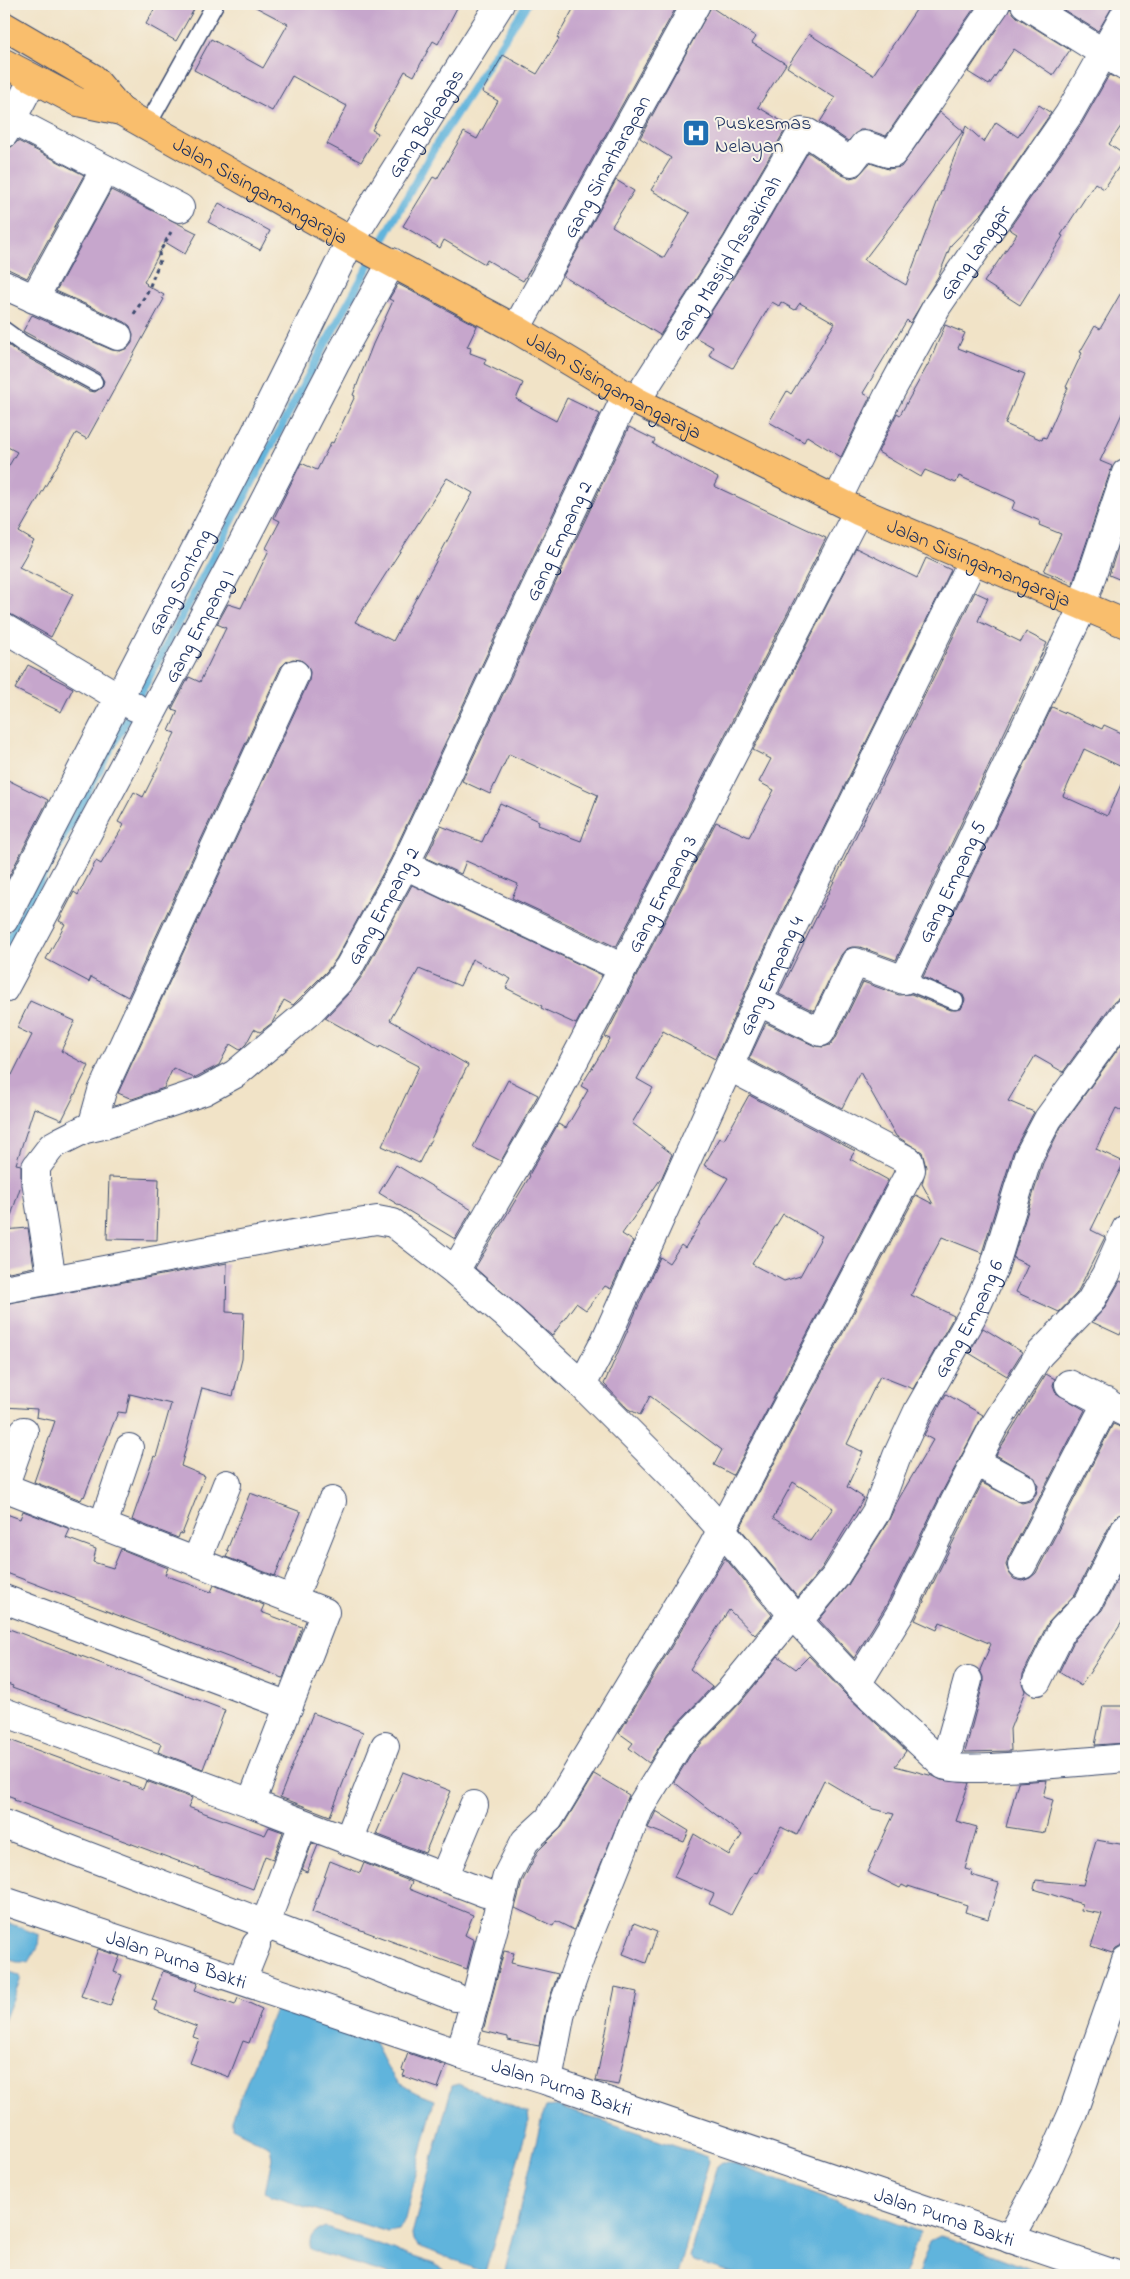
<svg xmlns="http://www.w3.org/2000/svg" width="1130" height="2279" font-family="'Indie Flower',sans-serif">
<rect width="100%" height="100%" fill="#f7f3e8"/>
<filter id="ink" filterUnits="userSpaceOnUse"><feTurbulence type="fractalNoise" baseFrequency=".02" numOctaves="2"/><feDisplacementMap in="SourceGraphic" scale="10" xChannelSelector="R" yChannelSelector="G"/><feConvolveMatrix kernelMatrix="1 2 1 2 8 2 1 2 1" color-interpolation-filters="sRGB"/></filter>
<filter id="wash" filterUnits="userSpaceOnUse"><feTurbulence type="fractalNoise" baseFrequency=".0096" numOctaves="4" result="noise"/><feDisplacementMap in="SourceGraphic" scale="20" xChannelSelector="R" yChannelSelector="G"/><feGaussianBlur stdDeviation="1.12" result="paint"/><feColorMatrix in="noise" values="0 0 0 0 0 0 0 0 0 0 0 0 0 0 0 0 0 1.4 0 .05"/><feComposite in="paint" operator="in"/></filter>
<g filter="url(#wash)">
<rect width="100%" height="100%" fill="#f1e3c7"/>
<g fill="#61b4dc" stroke="#3e729d">
<polygon points="4,1921 39,1935 38,1947 29,1962 17,1962 4,1958"/>
<polygon points="4,1970 19,1975 21,1978 4,2021"/>
<path d="M275,2009L375,2042C389,2077 398,2087 434,2100L405,2219L399,2230L388,2232L271,2196L265,2191L272,2158L270,2147L232,2128V2120Z"/>
<polygon points="458,2084 528,2113 529,2121 485,2273 419,2246 413,2240 412,2234 452,2086"/>
<polygon points="557,2106 707,2157 709,2161 678,2275 504,2275 542,2117 546,2107"/>
<polygon points="722,2162 728,2162 920,2232 904,2275 738,2275 694,2261 690,2257 717,2166"/>
<path d="M326,2227L434,2264L455,2275H392L319,2253L311,2249C307,2237 315,2230 326,2227Z"/>
<polygon points="940,2236 948,2238 1046,2275 918,2275 930,2241"/>
</g>
<g fill="none" stroke-linecap="round" stroke-linejoin="round">
<polyline stroke="#61b4dc" stroke-width="8" points="4,949 200,582 318,357 436,145 527,4"/>
</g>
<g id="blocks">
<g fill="#c6a6cc" fill-rule="evenodd">
<polygon points="157,4 197,4 176,41 146,24"/>
<polygon points="250,4 459,4 438,44 433,41 414,76 405,71 372,130 378,133 361,162 327,144 347,106 292,76 272,111 194,70 211,39 263,68 288,24"/>
<polygon points="576,4 678,4 536,260 523,281 487,260 485,264 444,240 440,248 403,226 433,177 437,179 464,132 477,139 498,101 482,92 503,55 537,74 559,39 557,38"/>
<polygon points="920,4 977,4 886,136 869,130 860,130 848,141 820,122 835,98 787,67 809,34 873,75"/>
<polygon points="1054,4 1114,4 1098,31"/>
<polygon points="711,7 756,37 752,43 786,64 758,107 788,125 723,237 660,335 563,276 616,180 634,191 612,226 662,257 664,257 690,213 651,190 671,158 640,138"/>
<polygon points="1010,8 1017,17 1070,50 1053,75 1014,49 989,85 968,72"/>
<polygon points="1109,75 1126,82 1126,119 1109,144 1126,156 1104,189 1095,183 1061,235 1063,236 1020,305 984,282 1017,234 1009,229 1082,123"/>
<polygon points="1039,105 1051,113 983,212 951,245 939,275 910,323 907,320 863,393 870,397 841,457 807,436 804,442 769,422 787,391 791,394 835,323 800,303 795,310 781,302 779,306 772,302 733,368 709,355 713,347 695,337 749,253 808,152 842,175 850,178 858,176 870,163 888,169 901,167 940,112 963,131 864,260 906,285 966,126 984,142 996,122 1018,137"/>
<polygon points="18,141 84,175 27,278 4,267 4,153"/>
<polygon points="111,190 197,233 185,254 165,242 144,282 147,284 146,285 164,295 162,298 164,299 87,439 76,433 19,532 34,541 19,567 73,594 51,637 12,615 4,612 4,474 17,452 4,445 4,342 17,352 89,391 95,392 102,387 104,381 99,373 23,331 32,315 112,350 120,351 128,348 132,343 133,334 130,326 125,322 56,291"/>
<polygon points="219,203 270,231 260,250 208,222"/>
<path d="M398,284L477,326L467,347L471,348L470,353L486,359L484,364L523,383L516,399L556,421L567,398L600,414L391,858L336,959L327,971L293,1005L284,1000L272,1023L260,1032L254,1029L246,1044L240,1050L230,1044L219,1065L194,1078L173,1068L164,1088L132,1099L118,1093L309,681L310,672L307,665L301,660L293,659L286,662L281,667L128,997L91,977L89,982L46,959L65,924L59,921L74,892L78,895L96,861L101,864L124,825L118,822L134,792L143,797L175,733L169,731L178,711L172,709L175,703L189,677L200,682L226,628L217,624L228,604L241,608L269,550L266,548L280,521L274,518L301,463L317,470L331,442L333,443L355,396L353,395L373,344L393,301L389,299ZM447,478L473,493L393,641L355,622Z"/>
<polygon points="1126,284 1126,405 1100,461 1112,466 1073,583 1044,571 1061,534 1039,525 1040,521 1012,509 1015,501 959,476 956,483 925,470 921,477 878,452 897,413 900,415 930,361 945,325 965,333 958,348 1025,374 1005,424 1042,440 1043,437 1046,438 1068,388 1066,387 1082,353 1080,352 1095,326 1100,329"/>
<polygon points="629,427 655,440 653,444 718,478 714,486 826,538 616,947 512,898 518,884 466,861 461,874 426,858 441,826 482,842 500,803 539,821 538,825 581,841 598,795 509,754 490,794 462,781"/>
<polygon points="1126,522 1126,582 1109,575"/>
<polygon points="856,548 917,578 926,558 951,570 771,935 715,1059 663,1031 637,1079 653,1088 632,1123 672,1154 662,1177 622,1234 633,1241 611,1289 605,1286 586,1310 576,1303 552,1336 475,1268 530,1176 529,1175 558,1124 566,1128 588,1090 581,1086 610,1039 605,1037 716,822 749,837 774,790 759,782 771,759 753,750"/>
<polygon points="975,592 988,598 978,621 1021,642 1026,632 1047,643 896,960 860,947 852,947 846,949 841,955 814,1011 779,994"/>
<polygon points="28,665 73,688 61,712 15,689"/>
<path d="M1052,707L1102,729L1104,725L1126,735V769L1084,749L1063,796L1107,816L1126,773V997L1119,998L1113,1003L1063,1072L1035,1056L1008,1101L1034,1112L1013,1152L982,1253L942,1237L911,1295L954,1316L913,1389L880,1376L847,1444L863,1452L847,1487L864,1498L822,1568L798,1597L740,1528L916,1195L933,1204L922,1184L926,1167L922,1152L896,1136L860,1072L842,1108L749,1059L766,1023L815,1046L823,1047L830,1045L835,1039L863,982L899,995L911,994L951,1010L961,1009L965,1000L963,995L923,977ZM793,1482L833,1508L810,1541L773,1518Z"/>
<polygon points="4,778 48,800 4,886"/>
<polygon points="412,885 602,975 576,1024 541,1008 542,1006 506,988 511,979 472,959 460,986 419,969 390,1020 468,1065 419,1163 382,1146 419,1066 380,1046 379,1048 325,1018 350,992 362,976"/>
<polygon points="30,1001 75,1021 61,1051 89,1066 62,1120 34,1108 16,1164 21,1165 21,1185 8,1225 4,1224 4,1072 12,1075 32,1035 17,1028"/>
<polygon points="1126,1038 1126,1113 1116,1108 1096,1149 1124,1162 1091,1230 1105,1237 1077,1293 1059,1312 1016,1292 1028,1265 1013,1258 1043,1163 1061,1127"/>
<polygon points="508,1080 538,1095 501,1161 473,1147"/>
<path d="M749,1095L855,1151L850,1159L888,1180L733,1475L714,1465L722,1450L650,1396L640,1415L628,1409L604,1384L660,1257L669,1263L681,1245L685,1248L728,1178L704,1165L720,1138L724,1140ZM783,1214L822,1236L800,1276L784,1281L752,1264Z"/>
<polygon points="396,1165 472,1210 455,1239 379,1193"/>
<polygon points="109,1177 159,1179 157,1240 107,1239"/>
<polygon points="28,1228 34,1267 4,1273 4,1230"/>
<polygon points="227,1263 226,1312 244,1313 242,1359 233,1396 202,1388 181,1466 205,1476 182,1534 180,1533 178,1538 132,1520 154,1456 156,1457 171,1404 130,1394 126,1413 118,1412 84,1497 83,1496 81,1500 34,1482 55,1421 36,1417 37,1409 4,1407 4,1304"/>
<polygon points="1120,1281 1126,1284 1126,1322 1120,1335 1092,1322 1103,1310"/>
<polygon points="983,1328 1022,1352 1007,1376 969,1353"/>
<polygon points="1046,1374 1055,1379 1053,1385 1056,1393 1085,1410 1008,1558 1006,1565 1009,1573 1014,1579 1022,1581 1030,1578 1036,1573 1113,1424 1126,1429 1126,1513 1118,1515 1112,1521 1075,1594 1048,1623 1023,1674 1022,1683 1025,1691 1010,1729 1011,1751 965,1752 983,1684 983,1677 980,1670 991,1644 940,1622 937,1630 915,1620 982,1483 1022,1503 1030,1501 1036,1494 1038,1486 1035,1478 996,1455"/>
<polygon points="946,1394 983,1415 940,1496 887,1604 854,1658 819,1620 848,1585 889,1520 897,1502 933,1440 924,1435"/>
<polygon points="250,1493 301,1512 275,1576 226,1557 229,1551 227,1550"/>
<polygon points="23,1511 70,1529 66,1538 96,1549 93,1562 113,1568 121,1549 168,1568 165,1575 211,1592 214,1585 264,1605 261,1612 302,1627 283,1678 4,1572 4,1513 20,1519"/>
<polygon points="725,1558 772,1615 755,1635 729,1610 690,1669 712,1687 668,1733 649,1763 629,1748 633,1743 619,1733"/>
<polygon points="1126,1562 1126,1616 1081,1686 1059,1672 1075,1639 1102,1610"/>
<polygon points="4,1627 225,1710 203,1769 158,1752 161,1744 12,1688 13,1686 4,1683"/>
<polygon points="778,1656 796,1669 809,1656 846,1695 906,1751 895,1766 933,1776 941,1780 969,1783 956,1821 977,1827 965,1869 972,1871 971,1875 999,1883 988,1919 965,1912 967,1905 908,1886 908,1888 902,1885 900,1888 867,1872 894,1814 873,1809 824,1780 797,1835 781,1827 757,1873 754,1872 731,1915 709,1904 714,1894 674,1877 694,1834 729,1855 742,1835 674,1782 691,1754 741,1702"/>
<polygon points="1103,1706 1126,1706 1126,1743 1095,1745"/>
<polygon points="313,1713 363,1732 330,1816 280,1797"/>
<polygon points="4,1738 143,1789 146,1781 192,1798 188,1807 265,1835 269,1827 283,1832 273,1859 265,1856 253,1889 14,1800 15,1798 4,1794"/>
<polygon points="403,1772 451,1791 425,1853 376,1834"/>
<polygon points="594,1774 629,1795 574,1930 556,1921 553,1926 515,1908 522,1882 538,1851 562,1827"/>
<polygon points="1047,1780 1043,1797 1053,1800 1045,1833 1006,1827 1018,1782"/>
<polygon points="656,1811 689,1831 684,1842 648,1828"/>
<polygon points="1096,1840 1126,1845 1126,1943 1116,1948 1112,1953 1091,1946 1102,1914 1081,1910 1082,1904 1034,1889 1036,1880 1083,1885"/>
<polygon points="312,1843 318,1845 307,1872 302,1870"/>
<polygon points="330,1861 360,1873 364,1863 412,1882 409,1889 473,1915 465,1935 474,1940 467,1969 312,1912"/>
<polygon points="634,1923 657,1932 646,1963 623,1954"/>
<polygon points="98,1949 120,1956 114,1972 122,1975 110,2006 81,1996"/>
<polygon points="504,1951 514,1953 511,1963 558,1974 546,2009 539,2046 508,2040 508,2037 483,2031"/>
<polygon points="163,1971 198,1983 195,1990 235,2005 238,1998 262,2009 249,2043 243,2041 229,2077 190,2063 199,2039 193,2037 197,2027 154,2010 157,2002 152,2000"/>
<polygon points="615,1987 637,1992 618,2085 596,2081"/>
<polygon points="408,2053 446,2066 438,2088 403,2076 405,2071 402,2070"/>
</g>
</g>
</g>
<g filter="url(#ink)">
<use href="#blocks" fill-opacity="0" stroke="#3b4a6e" stroke-width="1"/>
<g fill="none" stroke-linecap="round" stroke-linejoin="round">
<g stroke="#3b4a6e" stroke-width="19">
<g id="lane">
<polyline points="147,126 215,4"/>
<polyline points="4,330 22,343 94,382"/>
<polyline points="904,980 955,1001"/>
</g>
</g>
<g stroke="#3b4a6e" stroke-width="30">
<g id="street">
<polyline points="1025,4 1126,67"/>
<polyline points="4,116 180,208"/>
<polyline points="4,134 33,79"/>
<polyline points="4,285 118,336"/>
<polyline points="34,299 105,169"/>
<path id="s1" d="M516,329L696,4"/>
<path id="s2" d="M636,401L736,245L802,132L808,133L851,162L864,145L888,153H893L996,4"/>
<path id="s3" d="M837,500L887,398L937,306L1069,114L1126,13"/>
<polyline points="4,628 135,707"/>
<polyline points="405,865 623,968"/>
<path id="s4" d="M4,920L256,432L351,240L500,4"/>
<path id="s5" d="M4,989L239,550L335,364L392,262"/>
<path id="s6" d="M759,1002L821,1032L855,962L904,980L1078,617L1126,473"/>
<polyline points="92,1127 102,1091 295,674"/>
<path id="s7" d="M455,1271L547,1112L623,968L858,511"/>
<path id="s8" d="M52,1280L36,1180V1167L52,1146L61,1141L85,1129L107,1124L204,1091L235,1074L310,1011L339,981L349,967L405,865L626,396"/>
<path d="M4,1289L331,1227L377,1220L393,1223L455,1271L504,1313L582,1385L674,1477L721,1529L798,1621L857,1684L944,1765C959,1774 1098,1760 1126,1758"/>
<polyline points="1069,1384 1126,1413"/>
<path id="s9" d="M582,1385L604,1343L785,942L973,560"/>
<polyline points="976,1462 1022,1487"/>
<polyline points="4,1487 325,1612 251,1803 485,1893"/>
<polyline points="4,1487 24,1431"/>
<polyline points="103,1525 129,1448"/>
<polyline points="196,1562 227,1484"/>
<polyline points="1022,1565 1107,1402"/>
<polyline points="4,1599 289,1706"/>
<polyline points="293,1599 332,1501"/>
<path id="s10" d="M798,1621L835,1577L876,1512L897,1456L918,1411L972,1316L994,1268L1028,1157L1048,1119L1126,1012"/>
<polyline points="1037,1681 1062,1630 1088,1603 1126,1528"/>
<polyline points="857,1684 901,1612 954,1503 993,1428 1039,1355 1090,1302 1106,1274 1126,1229"/>
<polyline points="4,1712 251,1803"/>
<polyline points="944,1765 968,1680"/>
<polyline points="4,1824 265,1924 262,1932"/>
<polyline points="303,1824 265,1924 455,1997"/>
<polyline points="348,1841 385,1746"/>
<polyline points="444,1877 474,1805"/>
<path id="s11" d="M4,1901L460,2054L548,2081L1117,2275"/>
<polyline points="242,1980 256,1945"/>
<polyline points="460,2054 476,1997 507,1876 525,1841 549,1819 711,1550 911,1170 909,1161 730,1067"/>
<polyline points="548,2081 561,2012 584,1947 639,1809 679,1744 729,1692 792,1615"/>
<polyline points="1010,2239 1046,2173 1073,2112 1126,1960"/>
</g>
</g>
<g stroke="#3b4a6e" stroke-width="30">
<g id="highway">
<polyline points="4,26 93,78 121,111"/>
<path id="s12" d="M4,63L78,102L121,111L360,246L516,329L636,401L858,511L1126,624"/>
</g>
</g>
<polyline stroke="#3b4a6e" stroke-width="3" stroke-dasharray="4 4" stroke-linecap="butt" points="134,314 148,291 160,260 159,253 171,232"/>
<use href="#lane" stroke="#fff" stroke-width="16"/>
<use href="#street" stroke="#fff" stroke-width="28"/>
<use href="#highway" stroke="#f9be6d" stroke-width="28"/>
</g>
</g>
<defs>
<g id="hospital-square" transform="scale(1.4375)"><rect x="-9" y="-9" width="18" height="18" rx="4" fill="#1f6fb2" stroke="#f7f3e8"/><path d="M-5-5h3v3.5h4V-5h3V5h-3V1.5h-4V5h-3Z" fill="#fff"/></g>
</defs>
<g fill-rule="evenodd">
<use href="#hospital-square" x="696" y="133"/>
</g>
<g text-anchor="middle" stroke-width="4" stroke-linejoin="round" paint-order="stroke">
<g font-size="20" fill="#1b2f5e" stroke="#f7f3e8">
<text dy="7" stroke="none"><textPath href="#s4" startOffset="902">Gang Belpagas</textPath></text>
<text dy="7" stroke="none"><textPath href="#s1" startOffset="186">Gang Sinarharapan</textPath></text>
<text dy="7" stroke="none"><textPath href="#s12" startOffset="288">Jalan Sisingamangaraja</textPath></text>
<text dy="7" stroke="none"><textPath href="#s3" startOffset="284">Gang Langgar</textPath></text>
<text dy="7" stroke="none"><textPath href="#s2" startOffset="169">Gang Masjid Assakinah</textPath></text>
<text dy="7" stroke="none"><textPath href="#s12" startOffset="692">Jalan Sisingamangaraja</textPath></text>
<text dy="7" stroke="none"><textPath href="#s8" startOffset="970">Gang Empang 2</textPath></text>
<text dy="7" stroke="none"><textPath href="#s12" startOffset="1098">Jalan Sisingamangaraja</textPath></text>
<text dy="7" stroke="none"><textPath href="#s4" startOffset="381">Gang Sontong</textPath></text>
<text dy="7" stroke="none"><textPath href="#s5" startOffset="412">Gang Empang I</textPath></text>
<text dy="7" stroke="none"><textPath href="#s6" startOffset="308">Gang Empang 5</textPath></text>
<text dy="7" stroke="none"><textPath href="#s7" startOffset="430">Gang Empang 3</textPath></text>
<text dy="7" stroke="none"><textPath href="#s8" startOffset="565">Gang Empang 2</textPath></text>
<text dy="7" stroke="none"><textPath href="#s9" startOffset="451">Gang Empang 4</textPath></text>
<text dy="7" stroke="none"><textPath href="#s10" startOffset="349">Gang Empang 6</textPath></text>
<text dy="7" stroke="none"><textPath href="#s11" startOffset="182">Jalan Purna Bakti</textPath></text>
<text dy="7" stroke="none"><textPath href="#s11" startOffset="588">Jalan Purna Bakti</textPath></text>
<text dy="7" stroke="none"><textPath href="#s11" startOffset="992">Jalan Purna Bakti</textPath></text>
</g>
<g font-size="20" fill="#1b2f5e" stroke="#f7f3e8" text-anchor="start">
<text x="715" y="129">Puskesmas<tspan x="715" dy="23">Nelayan</tspan></text>
</g>
</g>
<rect width="1130" height="2279" fill="none" stroke="#f7f3e8" stroke-width="20"/>
</svg>
